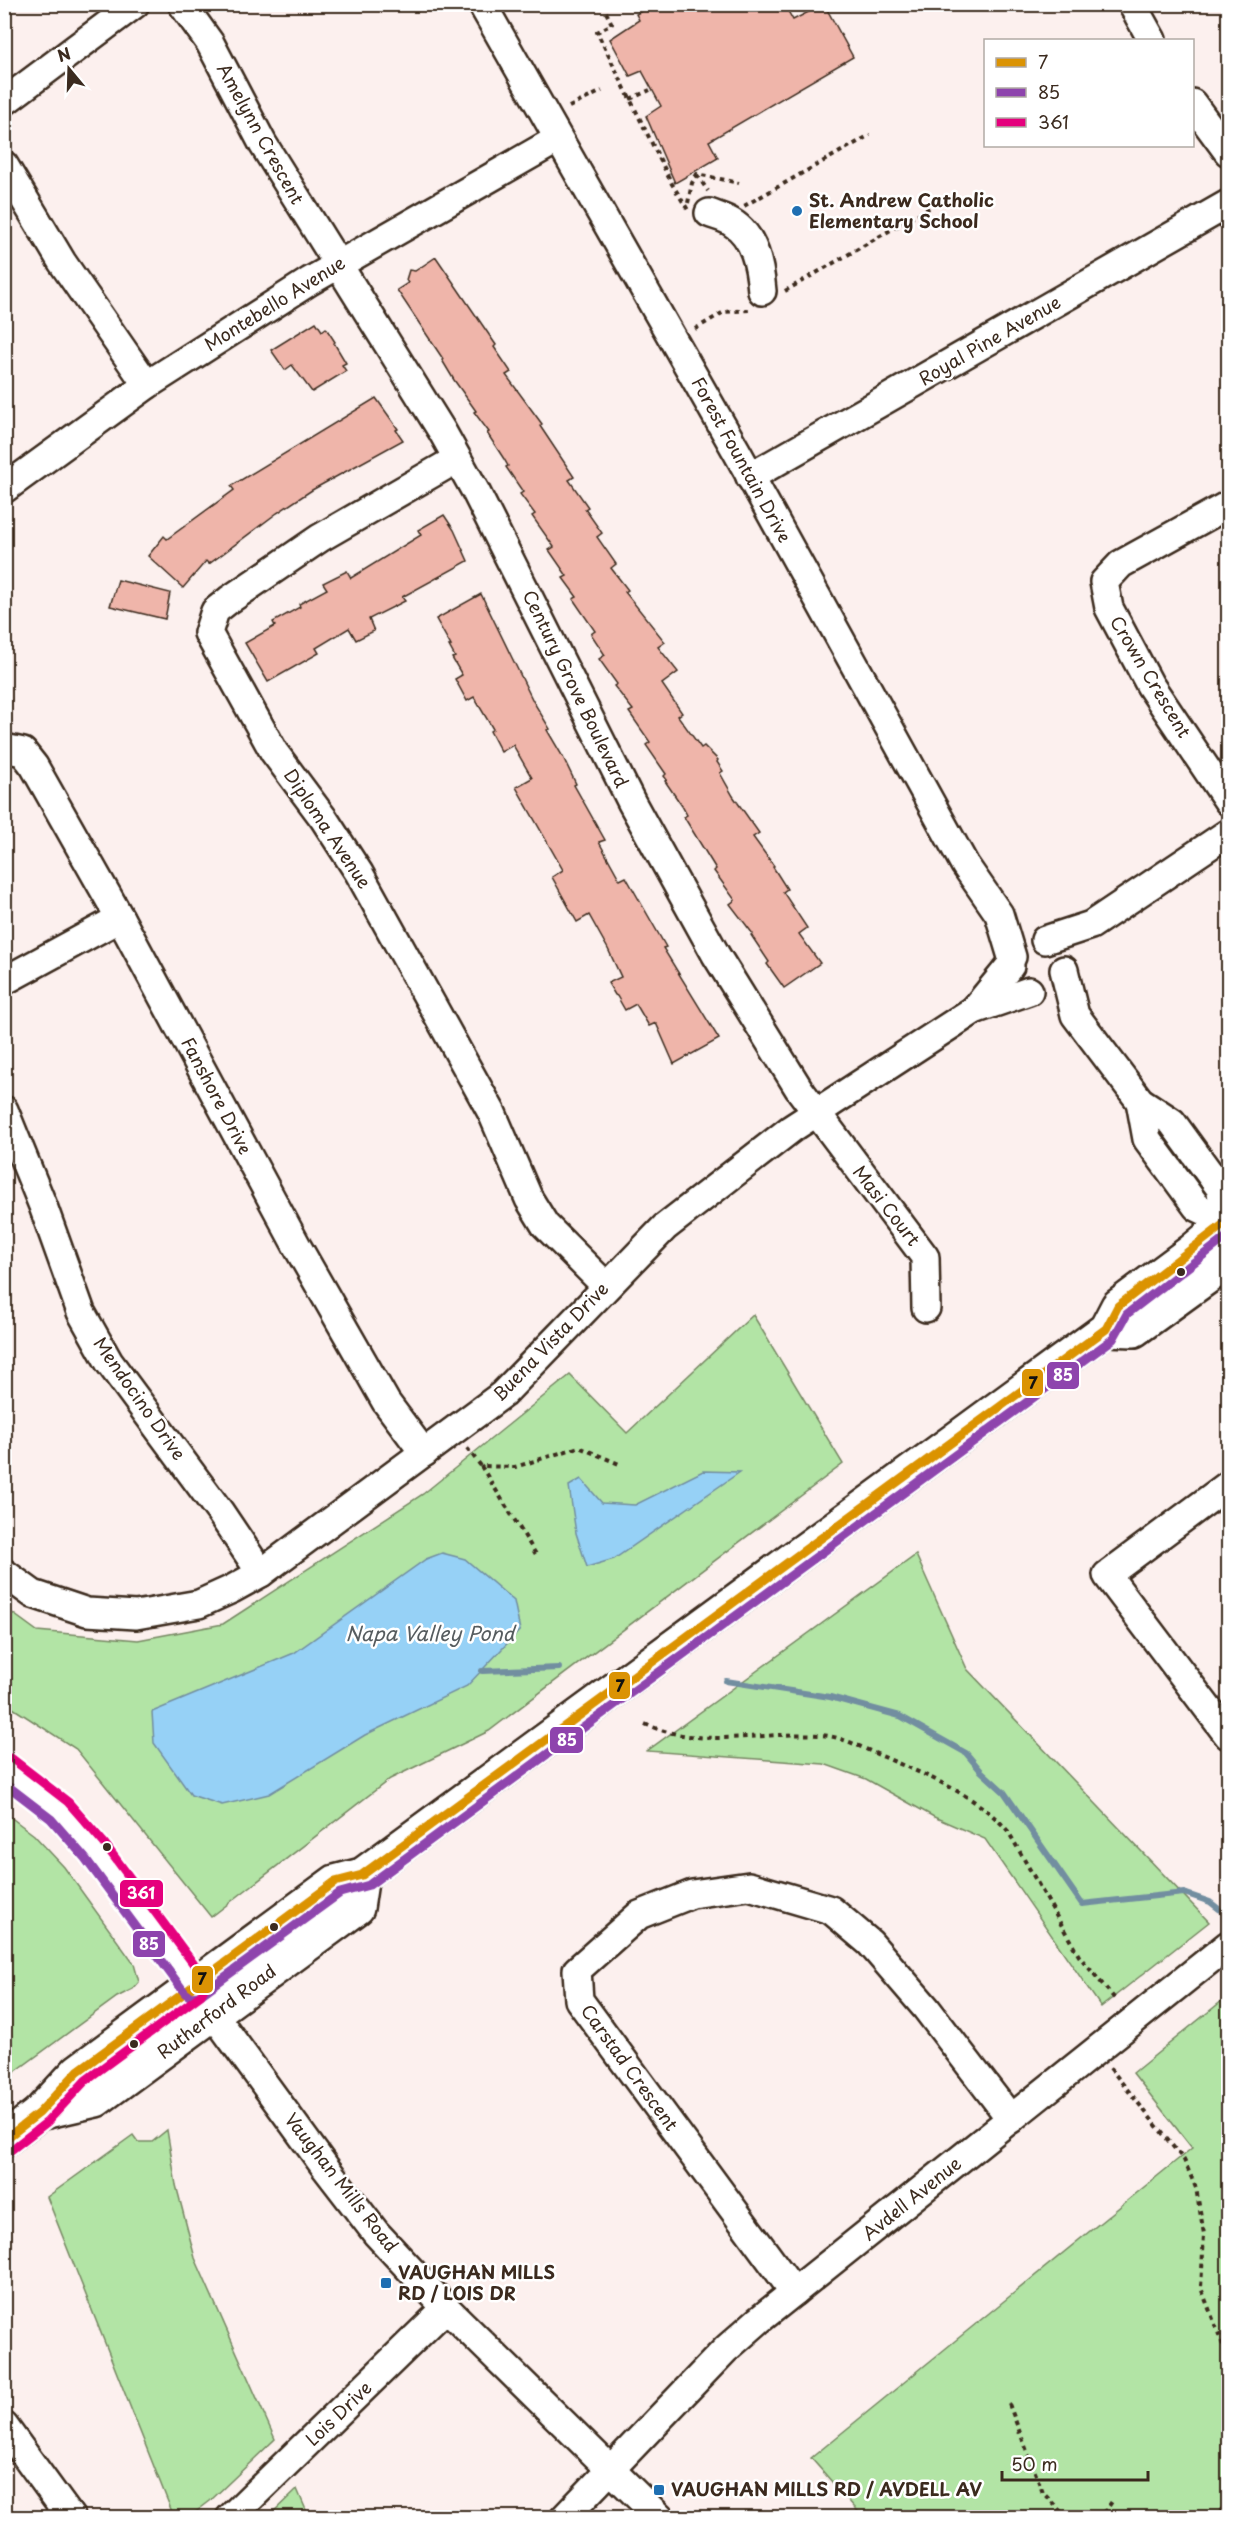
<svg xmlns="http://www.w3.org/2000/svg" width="1233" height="2522" font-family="'Playpen Sans',sans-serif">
<rect width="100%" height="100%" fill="#fcf0ee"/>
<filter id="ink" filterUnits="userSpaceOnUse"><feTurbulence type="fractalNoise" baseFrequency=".0167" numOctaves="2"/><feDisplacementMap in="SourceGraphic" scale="12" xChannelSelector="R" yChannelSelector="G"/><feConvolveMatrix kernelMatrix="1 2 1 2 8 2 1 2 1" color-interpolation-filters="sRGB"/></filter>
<g filter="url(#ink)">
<g fill="#b2e4a5" stroke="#768762" stroke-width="1.5">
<polygon points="753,1315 843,1464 489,1731 390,1779 211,1917 76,1749 5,1703 4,1607 37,1631 138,1640 223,1624 423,1494 570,1375 627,1433"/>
<polygon points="916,1555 967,1669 1209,1922 1101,2007 985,1839 934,1817 866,1779 824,1764 647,1751"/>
<polygon points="5,1813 34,1835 64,1867 134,1964 139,1982 133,1989 117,1997 5,2079"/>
<polygon points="1228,1996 1228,2517 863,2517 811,2458 1192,2148 1133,2073"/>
<polygon points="167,2130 176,2185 195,2258 275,2439 210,2501 189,2517 174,2517 47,2197 133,2135 138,2142 152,2142"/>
<polygon points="297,2489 309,2517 268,2517"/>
</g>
<g fill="#96d1f6" stroke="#728ea0" stroke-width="1.5">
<polygon points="703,1471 740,1472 614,1559 587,1567 576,1533 569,1486 581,1479 602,1503 635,1505"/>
<polygon points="442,1553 465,1559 514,1601 520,1630 467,1686 365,1735 269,1794 222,1805 191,1795 154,1743 152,1712 294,1653 426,1559"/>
</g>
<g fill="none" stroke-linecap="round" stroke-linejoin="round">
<g stroke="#728ea0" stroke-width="6">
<polyline points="482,1671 559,1668"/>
<polyline points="726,1681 830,1697 900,1716 966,1753 981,1771 1004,1792 1082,1904 1184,1893 1210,1902 1228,1916"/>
</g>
</g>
<g fill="#efb5aa" stroke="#3b2a1e" stroke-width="1.5">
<polygon points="654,4 784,4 793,20 824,4 853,57 709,141 718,158 675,183 646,116 661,106 642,71 630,76 610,39 639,20 636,14"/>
<polygon points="436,257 496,345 494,347 511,372 506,375 542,424 540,426 574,477 569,480 588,507 585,509 602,533 597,537 616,564 611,568 628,590 625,592 665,642 658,647 678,672 662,684 682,713 678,716 701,748 704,746 718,760 717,762 723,771 720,773 733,796 759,833 753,837 774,866 773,867 787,889 783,892 807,928 799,934 820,963 784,988 767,964 769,962 751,935 753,934 730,904 735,900 714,871 716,869 684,817 687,815 682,806 665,781 667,780 664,776 666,774 646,745 650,742 629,712 633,710 614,686 617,684 599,659 605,655 591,634 595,631 573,599 577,597 563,578 567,576 549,550 554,547 532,516 535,514 520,494 523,492 506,467 508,466 504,459 487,433 489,432 474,412 476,411 454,380 442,360 443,359 397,290 408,283 406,280 409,270 415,271"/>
<polygon points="316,322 322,331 326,328 335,342 334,343 346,363 342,365 346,371 312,392 292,365 285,370 271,350"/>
<polygon points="376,398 398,429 396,430 403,440 312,490 277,513 209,564 206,561 183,588 148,556 164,536 167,539 234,490 231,486"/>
<polygon points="444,515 454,530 468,561 402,597 405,601 369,619 374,631 356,640 349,628 316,648 319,653 268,682 245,643 275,626 273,622 300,607 299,604 327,589 323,583 347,571 351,578 421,535 418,530"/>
<polygon points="118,580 170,593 165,619 110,606"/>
<polygon points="481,594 533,701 550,729 547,730 563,757 576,784 574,785 605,840 599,842 620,880 626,877 666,947 663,948 719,1039 674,1064 656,1023 649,1026 636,1004 625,1010 617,996 615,995 608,983 621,977 608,949 589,915 577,922 552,877 563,870 516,787 532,778 513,745 501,752 490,731 493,729 474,697 467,701 455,679 462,675 452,658 455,657 449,646 451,646 436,619"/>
</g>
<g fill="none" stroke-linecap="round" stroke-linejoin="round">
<g stroke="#3b2a1e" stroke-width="32">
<g id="minor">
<polyline points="182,4 210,43 263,144 442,431 476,492 632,803 716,955 799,1089 925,1257 926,1308"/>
<polyline points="482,4 737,452 965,865 999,914 1012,957"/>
<polyline points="1132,4 1152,40"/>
<polyline points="4,102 135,4"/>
<polyline points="1192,103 1228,152"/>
<polyline points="4,165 62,262 147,385"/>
<path d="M709,213C716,216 725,218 731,222C755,236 760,267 762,291"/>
<polyline points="457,459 320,538 229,600 215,611 208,633 274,752 324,819 359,873 492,1113 529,1199 545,1225 606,1286"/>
<polyline points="750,477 1228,204"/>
<polyline points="4,489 147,385 310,281 558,139"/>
<polyline points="1228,505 1121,564 1104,582 1109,608 1150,685 1228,801"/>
<polyline points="4,748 23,752 34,766 120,918 298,1248 386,1402 424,1453"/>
<polyline points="1045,940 1091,925 1228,833"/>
<polyline points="1064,970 1075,1015 1140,1101 1172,1122 1220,1188 1228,1223"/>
<polyline points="4,981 120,918"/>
<polyline points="974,1010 1010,966"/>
<polyline points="1140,1101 1147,1139 1197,1207 1228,1222"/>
<polyline points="4,1110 43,1206 81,1312 109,1362 220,1512 261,1573"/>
<polyline points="1228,1485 1107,1575 1228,1735"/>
<polyline points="4,1573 33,1594 87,1612 136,1615 199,1604 232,1589 261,1573 503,1394 665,1227 791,1129 974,1010 1029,991"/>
<polyline points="4,1768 59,1810 94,1850 325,2167 376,2233 446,2308 660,2518"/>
<polyline points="794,2292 579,2000 577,1970 639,1915 692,1894 749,1886 831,1910 870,1943 926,2008 1011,2119"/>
<polyline points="4,2426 71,2518"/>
<polyline points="230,2518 446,2308"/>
<polyline points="564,2518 726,2349 759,2320 1228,1945"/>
</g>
</g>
<g stroke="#3b2a1e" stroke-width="38">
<g id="major">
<polyline points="1106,1329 1134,1330 1228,1262"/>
<polyline points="39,2113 96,2100 357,1908 362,1875"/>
<polyline points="4,2140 39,2113 78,2071 335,1882 362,1875 1106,1329 1118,1306 1192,1251 1228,1221"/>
</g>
</g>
<g stroke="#3b2a1e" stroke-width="4" stroke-dasharray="4.5 4.5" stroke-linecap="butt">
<polyline points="602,4 612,24 597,32 672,184 688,210"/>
<polyline points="630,99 650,90"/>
<polyline points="569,107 602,91"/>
<polyline points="697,175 708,191"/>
<polyline points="688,203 692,183 697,174 739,183"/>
<polyline points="744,206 870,135"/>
<polyline points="785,291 946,198"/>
<polyline points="695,329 724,312 749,310"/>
<polyline points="467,1448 481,1466 515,1467 579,1447 619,1464"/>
<polyline points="481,1466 537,1556"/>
<path d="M645,1724C705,1750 759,1731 820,1735C842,1736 864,1749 884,1757C929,1777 976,1794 1008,1831L1079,1956L1115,1999"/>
<polyline points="1110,2068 1184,2160 1196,2188 1204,2234 1201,2288 1228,2358"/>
<polyline points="1009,2404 1043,2493 1067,2518"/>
<polyline points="1096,2518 1106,2510 1113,2500"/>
<polyline points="1214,2518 1228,2503"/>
</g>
<use href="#minor" stroke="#fff" stroke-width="27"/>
<use href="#major" stroke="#fff" stroke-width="33"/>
<g stroke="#fff" stroke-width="14">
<polyline id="bus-1" points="4,2140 39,2113 78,2071 335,1882 362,1875 1106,1329 1118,1306 1228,1221"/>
</g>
<g stroke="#fff" stroke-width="14">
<polyline id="bus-2" points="4,1783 51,1819 85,1858 185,1993 191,1997 199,1996 340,1893 369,1885 1113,1339 1127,1314 1228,1236"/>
</g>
<g stroke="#fff" stroke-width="14">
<polyline id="bus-3" points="11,1758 68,1802 104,1843 204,1978 206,1984 201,1995 86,2080 47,2122 11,2150"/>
</g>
<use href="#bus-1" stroke="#db9304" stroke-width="9"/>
<use href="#bus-2" stroke="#8e44ad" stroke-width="9"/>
<use href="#bus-3" stroke="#e5007d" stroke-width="9"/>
</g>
</g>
<g fill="#1f6fb2" stroke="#fff" stroke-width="2">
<circle cx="797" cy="211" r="6"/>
<rect x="380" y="2277" width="12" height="12" rx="3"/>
<rect x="653" y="2484" width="12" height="12" rx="3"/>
</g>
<g fill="#3b2a1e" stroke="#fff" stroke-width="2">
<circle cx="1181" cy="1272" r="5"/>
<circle cx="107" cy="1847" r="5"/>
<circle cx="274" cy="1927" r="5"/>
<circle cx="134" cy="2044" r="5"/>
</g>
<g text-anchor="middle" stroke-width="5" stroke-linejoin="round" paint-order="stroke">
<g font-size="18" fill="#3b2a1e" stroke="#fff">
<text transform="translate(260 134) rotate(61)" y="6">Amelynn Crescent</text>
<text transform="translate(275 304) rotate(-32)" y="6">Montebello Avenue</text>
<text transform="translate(990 341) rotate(-30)" y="6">Royal Pine Avenue</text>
<text transform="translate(741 460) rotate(61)" y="6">Forest Fountain Drive</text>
<text transform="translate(1150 677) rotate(59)" y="6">Crown Crescent</text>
<text transform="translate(575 689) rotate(64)" y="6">Century Grove Boulevard</text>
<text transform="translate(327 829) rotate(56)" y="6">Diploma Avenue</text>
<text transform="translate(216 1096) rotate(62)" y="6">Fanshore Drive</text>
<text transform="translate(886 1206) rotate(52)" y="6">Masi Court</text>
<text transform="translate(551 1342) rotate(-46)" y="6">Buena Vista Drive</text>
<text transform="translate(139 1399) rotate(55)" y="6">Mendocino Drive</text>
<text transform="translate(217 2012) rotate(-37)" y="6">Rutherford Road</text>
<text transform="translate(629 2068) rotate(54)" y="6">Carstad Crescent</text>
<text transform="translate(341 2183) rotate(52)" y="6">Vaughan Mills Road</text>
<text transform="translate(912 2199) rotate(-39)" y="6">Avdell Avenue</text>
<text transform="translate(339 2414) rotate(-44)" y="6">Lois Drive</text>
</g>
<g font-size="18" font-weight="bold" fill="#3b2a1e" stroke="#fff" text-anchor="start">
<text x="809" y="207">St. Andrew Catholic<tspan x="809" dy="21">Elementary School</tspan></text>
<text x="398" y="2279">VAUGHAN MILLS<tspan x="398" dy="21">RD / LOIS DR</tspan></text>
<text x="671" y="2496">VAUGHAN MILLS RD / AVDELL AV</text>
</g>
<g font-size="20" font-style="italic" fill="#565c5f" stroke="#fff">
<text x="430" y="1641">Napa Valley Pond</text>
</g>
</g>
<g stroke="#fff" stroke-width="2">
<rect x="1046" y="1361" width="34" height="29" rx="6" fill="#8e44ad"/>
<rect x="1021" y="1368" width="23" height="29" rx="6" fill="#db9304"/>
<rect x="608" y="1671" width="23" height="29" rx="6" fill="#db9304"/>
<rect x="549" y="1726" width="35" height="28" rx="6" fill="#8e44ad"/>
<rect x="119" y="1879" width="45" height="29" rx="6" fill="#e5007d"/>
<rect x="132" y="1930" width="34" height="28" rx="6" fill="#8e44ad"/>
<rect x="191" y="1965" width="23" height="29" rx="6" fill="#db9304"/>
</g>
<g font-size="16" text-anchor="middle" font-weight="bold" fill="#fff">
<text x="1063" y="1381">85</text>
<text x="567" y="1746">85</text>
<text x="141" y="1899">361</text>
<text x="149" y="1950">85</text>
</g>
<g font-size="16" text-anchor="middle" font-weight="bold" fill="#111">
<text x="1033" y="1389">7</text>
<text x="620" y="1692">7</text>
<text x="202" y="1985">7</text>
</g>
<rect width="1233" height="2522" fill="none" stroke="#fff" stroke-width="24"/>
<rect x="12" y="12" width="1209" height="2498" fill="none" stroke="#3b2a1e" stroke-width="2" filter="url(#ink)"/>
<rect x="984" y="39" width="210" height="108" fill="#ffffff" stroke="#b1aaa5" stroke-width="1.5"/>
<rect x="996" y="58" width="30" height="9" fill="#db9304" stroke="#b1aaa5" stroke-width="1.5"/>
<text x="1038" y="69" font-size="18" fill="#3b2a1e">7</text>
<rect x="996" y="88" width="30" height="9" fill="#8e44ad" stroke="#b1aaa5" stroke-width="1.5"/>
<text x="1038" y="99" font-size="18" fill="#3b2a1e">85</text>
<rect x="996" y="118" width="30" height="9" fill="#e5007d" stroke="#b1aaa5" stroke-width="1.5"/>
<text x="1038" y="129" font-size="18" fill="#3b2a1e">361</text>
<g transform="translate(69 69) rotate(341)" stroke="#ffffff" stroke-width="4.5" paint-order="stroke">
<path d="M0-4.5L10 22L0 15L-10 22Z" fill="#3b2a1e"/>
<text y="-9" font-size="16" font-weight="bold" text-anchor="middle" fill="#3b2a1e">N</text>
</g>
<path d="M1002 2471v9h146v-9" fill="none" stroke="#3b2a1e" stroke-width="3"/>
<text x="1011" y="2471" font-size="18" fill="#3b2a1e" stroke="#ffffff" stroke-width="4.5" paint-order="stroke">50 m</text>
</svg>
